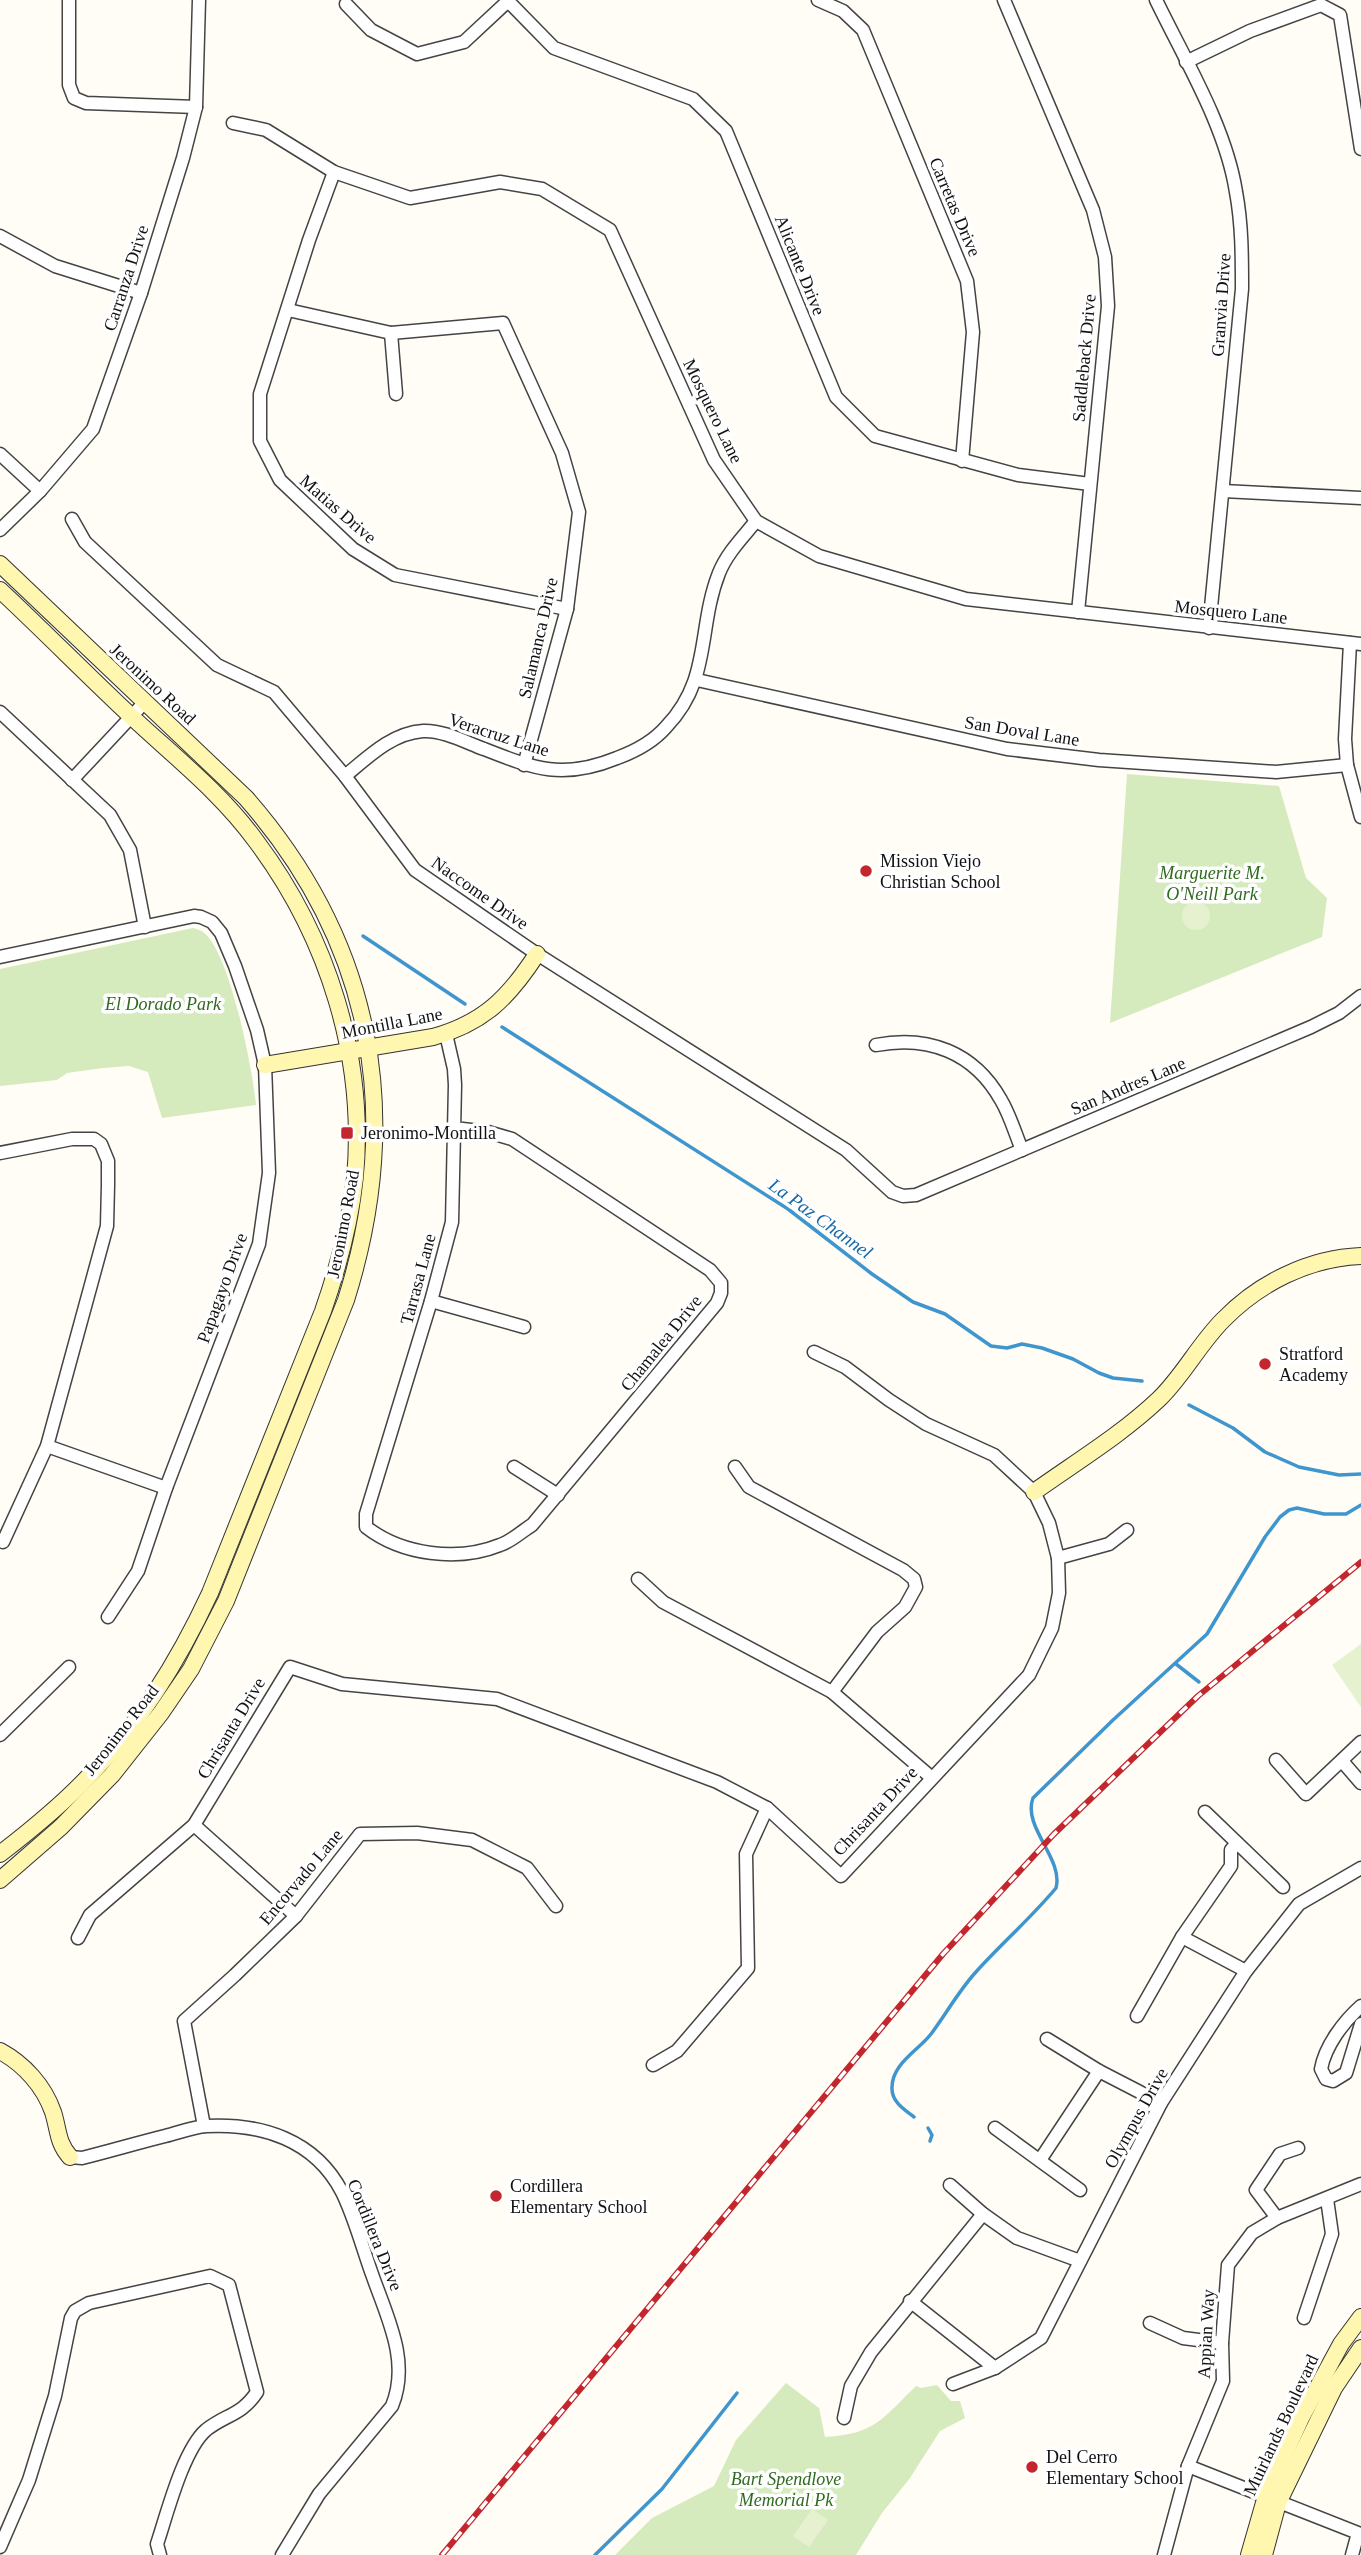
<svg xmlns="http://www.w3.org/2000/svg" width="1361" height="2555" font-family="'Times New Roman',serif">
<rect width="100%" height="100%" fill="#fffdf5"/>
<g fill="#d5ebbd">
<polygon points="1127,774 1279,786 1306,878 1327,898 1322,937 1110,1023"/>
<path d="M193,928C194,928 203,931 203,932C230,951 253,1072 256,1105L162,1118L148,1072L129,1066L103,1068L67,1073L57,1080L0,1086V969Z"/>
<path d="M786,2383L819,2408L825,2437C875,2434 882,2419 916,2386L921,2388L937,2385L951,2401H960L965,2418L940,2431L910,2478L882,2513L856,2555H615L652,2518L714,2486L736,2440Z"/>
</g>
<g fill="#e6f2cf">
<circle cx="1196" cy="916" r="14"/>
<polygon points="1361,1644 1361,1707 1332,1665"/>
<polygon points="812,2509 828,2520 809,2547 793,2536"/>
</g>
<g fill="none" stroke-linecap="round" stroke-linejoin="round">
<g stroke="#3f96cf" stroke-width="3.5">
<polyline points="363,936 465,1004"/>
<polyline points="502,1027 788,1209 872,1274 913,1302 945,1314 991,1346 1007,1348 1022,1344 1042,1348 1073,1359 1099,1373 1113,1378 1142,1381"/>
<polyline points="1189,1405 1233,1428 1265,1452 1299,1467 1339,1475 1361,1474"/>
<polyline points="1176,1664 1199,1682"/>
<path d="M914,2117C905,2110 892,2102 892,2089C891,2064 918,2051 931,2034C946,2014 958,1992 975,1973C1001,1944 1031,1918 1056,1888C1064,1859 1022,1827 1033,1798L1113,1720L1207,1634L1265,1537L1280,1517L1289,1510L1297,1508L1324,1514H1346L1361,1505"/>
<polyline points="928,2128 932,2135 930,2141"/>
<polyline points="595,2555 662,2489 737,2393"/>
</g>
<g stroke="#444" stroke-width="15">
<g id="street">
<polyline points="69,0 69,85 74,98 86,103 196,107"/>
<polyline points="507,0 554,48 693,99 726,131 836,397 875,436 1018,475 1090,484"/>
<polyline points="818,0 843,11 863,30 967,281 973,332 962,461"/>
<polyline points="1004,0 1093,210 1105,257 1108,306 1078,612"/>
<path d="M1156,0C1185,60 1226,127 1236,192C1242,224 1242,257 1242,289L1209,628"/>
<polyline points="346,4 371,30 417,54 464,42 508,1"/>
<polyline points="1186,62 1250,31 1321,5 1340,15 1361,149"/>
<polyline points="233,123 266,130 334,172 410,198 500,182 542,189 610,230 714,460 756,521 819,556 966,599 1361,644"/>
<polyline points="334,172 309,240 260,394 260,441 280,480 353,549 395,575 567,609"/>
<polyline points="0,236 55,266 141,293"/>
<polyline points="288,310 391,333 503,323 562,453 579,512 567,609 524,765"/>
<polyline points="391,333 396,394"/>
<polyline points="0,454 40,491"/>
<polyline points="1223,491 1361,498"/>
<polyline points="72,519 85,542 217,665 274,692 345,776 415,870 537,954 846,1150 892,1192 903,1196 916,1195 1311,1027 1339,1013 1361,996"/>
<polyline points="0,530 40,491 93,429 141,293 183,158 196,107 199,0"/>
<polyline points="1350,643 1345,739 1347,765 1361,817"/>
<polyline points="697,680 1007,749 1099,760 1276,772 1347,765"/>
<polyline points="0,712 110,815 130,850 145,927"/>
<path d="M345,776C368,757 392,733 423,731C443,730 465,742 484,749C535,769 563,780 617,758C636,751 653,742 666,727C712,679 697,629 719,573C727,553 743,537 756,521"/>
<polyline points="72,780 144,703"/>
<polyline points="0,957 194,916 201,917 212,922 221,933 235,966 257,1030 265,1065 269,1173 259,1244 166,1488 138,1571 108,1617"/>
<path d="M446,1034L454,1069L455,1085L452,1222L431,1301L366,1514V1527C402,1555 458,1562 500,1545C512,1541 522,1531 532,1525L717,1303L721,1293V1283L710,1270L512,1139L488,1132L454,1128"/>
<path d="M876,1045C928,1035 974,1052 1001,1100C1010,1115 1015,1133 1022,1150"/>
<polyline points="0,1153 72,1139 94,1139 101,1144 108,1161 108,1185 107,1226 47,1446 3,1542"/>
<polyline points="431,1301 524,1327"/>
<polyline points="47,1446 166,1488"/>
<polyline points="514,1467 558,1495"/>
<polyline points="735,1467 749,1487 903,1570 914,1579 916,1587 905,1607 877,1632 832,1692"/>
<polyline points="1058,1558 1109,1544 1127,1530"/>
<polyline points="638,1579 663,1602 832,1692 932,1778"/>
<polyline points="0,1735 69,1667"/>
<polyline points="1276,1760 1306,1794 1361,1742"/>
<polyline points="1342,1761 1361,1783"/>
<polyline points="1205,1812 1283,1887"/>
<polyline points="194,1825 296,1916"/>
<polyline points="1182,1937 1246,1971"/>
<polyline points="78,1938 90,1915 194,1825 290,1667 342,1684 497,1699 717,1782 767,1808 841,1876 1029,1675 1052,1628 1059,1593 1058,1558 1049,1523 1034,1492 994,1455 926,1424 889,1400 845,1367 814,1352"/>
<path d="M1361,2006C1344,2021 1325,2046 1321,2069L1326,2079L1333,2081L1346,2073L1361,2024"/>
<polyline points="1137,2016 1182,1937 1231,1866 1231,1850 1237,1843"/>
<polyline points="1047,2039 1099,2071 1161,2103"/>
<polyline points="653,2065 677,2051 748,1968 746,1854 767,1808"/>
<polyline points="204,2126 184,2021 235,1975 296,1916 360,1834 417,1833 472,1840 527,1868 556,1906"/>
<polyline points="995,2128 1080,2190"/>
<path d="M70,2157L82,2158C110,2151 137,2143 165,2136C178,2133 193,2127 206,2126C262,2123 315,2140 342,2192C355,2218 363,2250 373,2277C388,2319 410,2362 392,2406L319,2494L282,2555"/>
<polyline points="1040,2160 1099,2071"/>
<polyline points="950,2185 983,2214 1017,2238 1080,2261"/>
<polyline points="1277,2218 1256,2190 1280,2154 1298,2148"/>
<polyline points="910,2301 995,2368"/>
<polyline points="1304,2318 1332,2234 1327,2199"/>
<polyline points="1150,2323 1183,2338 1222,2343"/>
<polyline points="953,2384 995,2368 1041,2338 1161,2103 1246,1971 1299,1904 1361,1868"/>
<polyline points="844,2418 851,2386 871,2352 983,2214"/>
<polyline points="1188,2466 1358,2533 1352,2555"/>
<path d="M0,2547L29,2480L55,2396L71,2318L75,2311L89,2303L210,2276L229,2285L257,2392C241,2416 226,2414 206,2430C183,2450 167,2514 157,2544L160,2555"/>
<polyline points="1164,2555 1188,2466 1223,2381 1222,2343 1228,2265 1252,2233 1277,2218 1361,2184"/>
</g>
</g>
<g stroke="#333" stroke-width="18">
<g id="secondary">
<path d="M0,564L246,798C374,944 404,1116 346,1300L226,1601L191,1669L161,1713L112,1775L61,1827L0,1880"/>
<path d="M0,590C45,632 88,676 133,718C175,757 222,794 256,841C328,937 366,1057 355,1178C350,1224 338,1268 323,1311L210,1593C179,1660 140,1723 89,1776C62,1805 31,1830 0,1854"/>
<path d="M265,1065L433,1037C484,1023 509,997 537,954"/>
<path d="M1034,1492C1076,1462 1121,1435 1159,1399C1183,1376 1199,1344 1223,1320C1259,1283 1309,1258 1361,1256"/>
<path d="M0,2051C24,2064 44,2086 53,2112C59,2131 57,2142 70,2157"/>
<polyline points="1249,2555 1266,2496 1301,2418 1341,2344 1361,2317"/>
<polyline points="1264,2555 1278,2503 1334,2388 1361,2348"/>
</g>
</g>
<use href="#street" stroke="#fff" stroke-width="12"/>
<use href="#secondary" stroke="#fff6b0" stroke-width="16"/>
<g stroke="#c4262e" stroke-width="6">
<polyline id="rail" points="442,2555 943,1954 1054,1834 1198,1696 1361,1562"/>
</g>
<use href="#rail" stroke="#fff" stroke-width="3.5" stroke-dasharray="10" stroke-linecap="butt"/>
</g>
<g fill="#c4262e" stroke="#fff" stroke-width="2.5">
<circle cx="866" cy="871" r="7"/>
<rect x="340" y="1126" width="14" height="14" rx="3.5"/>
<circle cx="1265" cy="1364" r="7"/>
<circle cx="496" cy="2196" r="7"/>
<circle cx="1032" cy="2467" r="7"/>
</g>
<g text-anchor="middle" stroke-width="7" stroke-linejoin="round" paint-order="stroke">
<g font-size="18" fill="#111" stroke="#fff">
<text transform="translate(955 207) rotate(67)" y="6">Carretas Drive</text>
<text transform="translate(800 265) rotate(68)" y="6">Alicante Drive</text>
<text transform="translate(126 278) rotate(-72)" y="6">Carranza Drive</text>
<text transform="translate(1221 305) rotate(-86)" y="6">Granvia Drive</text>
<text transform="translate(1084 358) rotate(-85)" y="6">Saddleback Drive</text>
<text transform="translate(713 411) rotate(64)" y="6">Mosquero Lane</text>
<text transform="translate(338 509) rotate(41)" y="6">Matias Drive</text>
<text transform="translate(1231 612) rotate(6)" y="6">Mosquero Lane</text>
<text transform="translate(538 638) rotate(-77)" y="6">Salamanca Drive</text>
<text transform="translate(153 684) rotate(43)" y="6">Jeronimo Road</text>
<text transform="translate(1022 731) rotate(9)" y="6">San Doval Lane</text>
<text transform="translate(499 735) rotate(18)" y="6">Veracruz Lane</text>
<text transform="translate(480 893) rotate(35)" y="6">Naccome Drive</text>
<text transform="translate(392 1023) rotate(-11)" y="6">Montilla Lane</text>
<text transform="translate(1128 1086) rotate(-23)" y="6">San Andres Lane</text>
<text transform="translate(343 1224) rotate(-79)" y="6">Jeronimo Road</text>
<text transform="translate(418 1279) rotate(-75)" y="6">Tarrasa Lane</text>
<text transform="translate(222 1288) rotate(-70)" y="6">Papagayo Drive</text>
<text transform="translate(661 1343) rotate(-51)" y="6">Chamalea Drive</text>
<text transform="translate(231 1728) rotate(-59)" y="6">Chrisanta Drive</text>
<text transform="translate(121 1730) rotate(-52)" y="6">Jeronimo Road</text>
<text transform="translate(875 1811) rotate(-47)" y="6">Chrisanta Drive</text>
<text transform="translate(301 1877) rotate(-50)" y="6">Encorvado Lane</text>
<text transform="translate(1136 2118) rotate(-61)" y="6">Olympus Drive</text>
<text transform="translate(375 2235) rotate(68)" y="6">Cordillera Drive</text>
<text transform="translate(1206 2334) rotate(-87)" y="6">Appian Way</text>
<text transform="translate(1281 2425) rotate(-65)" y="6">Muirlands Boulevard</text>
</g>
<g font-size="18" fill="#111" stroke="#fff" text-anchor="start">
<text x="880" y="867">Mission Viejo<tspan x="880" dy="21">Christian School</tspan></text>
<text x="361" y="1139">Jeronimo-Montilla</text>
<text x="1279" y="1360">Stratford<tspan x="1279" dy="21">Academy</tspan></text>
<text x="510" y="2192">Cordillera<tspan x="510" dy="21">Elementary School</tspan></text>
<text x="1046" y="2463">Del Cerro<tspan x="1046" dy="21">Elementary School</tspan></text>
</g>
<g font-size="18" font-style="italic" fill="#2f6b1f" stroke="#fff">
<text x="1212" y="879">Marguerite M.<tspan x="1212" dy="21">O'Neill Park</tspan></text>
<text x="163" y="1010">El Dorado Park</text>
<text x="786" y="2485">Bart Spendlove<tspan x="786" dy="21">Memorial Pk</tspan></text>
</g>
<g font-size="19" font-style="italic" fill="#1768a6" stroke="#fff">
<text transform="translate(821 1218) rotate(36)" y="7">La Paz Channel</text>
</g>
</g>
</svg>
